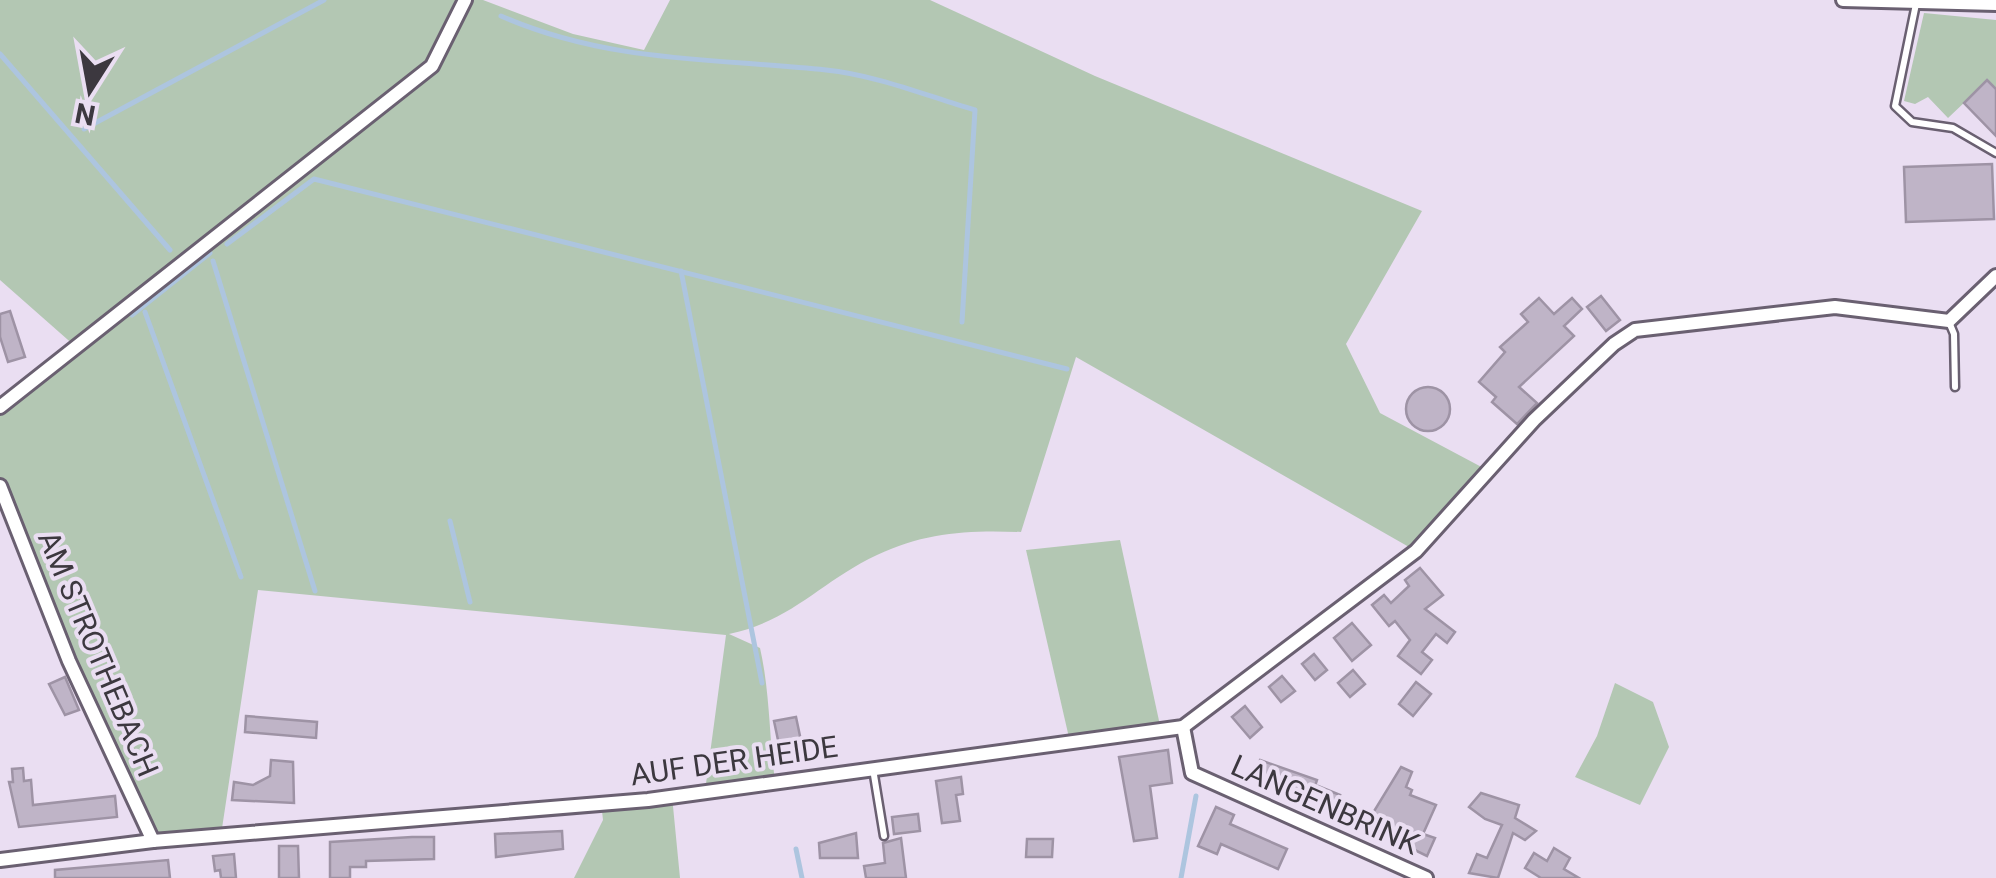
<svg xmlns="http://www.w3.org/2000/svg" width="1996" height="878" font-family="Roboto,sans-serif">
<rect width="100%" height="100%" fill="#eadef2"/>
<g fill="#b3c7b3">
<path d="M0,0H483L573,34L644,50L670,0H930L1095,76L1422,211L1346,344L1380,413L1489,471L1416,551L1076,357L1021,532C969,530 925,532 877,555C821,581 794,620 729,634L760,648C770,692 769,736 775,781L705,791L726,635L258,590L221,835L153,841L0,486V407L76,347L0,280Z"/>
<polygon points="1924,13 1996,20 1996,88 1987,81 1948,118 1928,97 1915,104 1904,101"/>
<polygon points="1120,540 1161,730 1070,742 1026,550"/>
<polygon points="1615,683 1653,702 1669,747 1640,805 1575,777 1597,736"/>
<polygon points="672,796 680,878 574,878 603,820 601,802"/>
</g>
<g fill="none" stroke-linecap="round" stroke-linejoin="round">
<g stroke="#adc5df" stroke-width="5">
<path d="M501,16C609,63 712,58 826,70C876,75 927,96 975,110L962,322"/>
<polyline points="0,54 170,250"/>
<polyline points="84,129 324,0"/>
<polyline points="227,244 314,179 1067,369"/>
<polyline points="213,261 315,591"/>
<polyline points="681,271 762,683"/>
<polyline points="145,312 241,577"/>
<polyline points="132,315 210,253"/>
<polyline points="450,521 470,602"/>
<polyline points="796,849 802,878"/>
<polyline points="1181,878 1196,796"/>
</g>
</g>
<g fill="#bfb4c7" stroke="#9e93a5" stroke-width="2.5">
<polygon points="1987,80 1996,89 1996,136 1964,103"/>
<polygon points="1992,164 1994,219 1906,222 1904,167"/>
<polygon points="1601,296 1620,320 1606,331 1587,307"/>
<polygon points="1539,298 1554,314 1572,298 1582,309 1564,326 1574,336 1519,387 1537,403 1517,424 1492,402 1496,397 1479,382 1505,352 1500,347 1528,322 1521,314"/>
<polygon points="10,311 25,357 8,362 0,337 0,314"/>
<circle cx="1428" cy="409" r="22"/>
<polygon points="1420,568 1443,595 1425,609 1455,632 1447,643 1436,634 1422,652 1432,660 1421,674 1398,656 1410,640 1395,621 1389,626 1372,605 1384,595 1391,603 1409,586 1405,580"/>
<polygon points="1352,623 1371,645 1352,661 1334,638"/>
<polygon points="1314,654 1327,670 1315,680 1302,664"/>
<polygon points="1353,670 1365,684 1350,697 1338,683"/>
<polygon points="1282,676 1295,691 1281,702 1269,687"/>
<polygon points="65,677 79,710 65,715 49,684"/>
<polygon points="1416,682 1431,694 1413,716 1399,704"/>
<polygon points="1245,706 1262,727 1250,738 1232,717"/>
<polygon points="246,716 317,722 316,738 245,732"/>
<polygon points="796,717 804,755 782,759 774,721"/>
<polygon points="1168,750 1172,783 1150,786 1157,838 1134,841 1119,757"/>
<polygon points="271,760 293,762 294,803 232,800 234,782 253,785 270,776"/>
<polygon points="1260,760 1317,780 1312,795 1278,781 1275,789 1252,779"/>
<polygon points="1401,767 1412,772 1406,787 1412,790 1410,795 1436,805 1423,834 1435,838 1427,856 1365,826"/>
<polygon points="23,768 24,781 31,780 33,805 115,796 117,817 19,827 9,782 13,782 12,769"/>
<polygon points="961,777 963,794 956,795 960,821 942,823 936,781"/>
<polygon points="1318,786 1340,795 1332,813 1310,803"/>
<polygon points="1481,793 1519,805 1515,818 1536,831 1525,840 1513,833 1498,878 1469,873 1477,854 1487,858 1502,825 1485,819 1469,807"/>
<polygon points="1216,807 1234,815 1230,824 1287,849 1278,869 1221,844 1217,854 1198,846"/>
<polygon points="918,814 920,831 894,834 892,817"/>
<polygon points="562,831 563,849 496,857 495,834"/>
<polygon points="856,833 858,858 820,858 819,843"/>
<polygon points="412,837 434,837 434,859 366,861 366,867 350,867 350,878 330,878 330,842"/>
<polygon points="901,838 906,878 866,878 864,866 885,863 883,843"/>
<polygon points="1027,839 1053,839 1052,857 1026,857"/>
<polygon points="279,846 298,846 299,878 279,878"/>
<polygon points="1554,848 1570,858 1564,869 1579,878 1541,878 1525,868 1534,853 1547,861"/>
<polygon points="234,854 236,878 221,878 220,870 215,871 213,856"/>
<polygon points="168,860 170,878 55,878 55,870"/>
</g>
<g fill="none" stroke-linecap="round" stroke-linejoin="round">
<g stroke="#6a6071" stroke-width="11">
<g id="lane">
<polyline points="1916,4 1895,106 1912,122 1953,128 1996,153"/>
<polyline points="1949,322 1954,334 1955,387"/>
<polyline points="873,769 884,836"/>
</g>
</g>
<g stroke="#6a6071" stroke-width="18">
<g id="street">
<polyline points="1843,0 1996,4"/>
<polyline points="0,407 432,66 465,0"/>
<polyline points="0,486 69,661 153,841"/>
<polyline points="1183,727 1192,773 1426,878"/>
<polyline points="0,860 153,841 648,800 1183,727 1416,551 1534,420 1614,344 1635,330 1835,307 1949,321 1996,276"/>
</g>
</g>
<use href="#lane" stroke="#fff" stroke-width="6"/>
<use href="#street" stroke="#fff" stroke-width="12"/>
</g>
<g text-anchor="middle" stroke-width="8" stroke-linejoin="round" paint-order="stroke">
<g font-size="30" fill="#3c383f" stroke="#eadef2">
<text transform="translate(98 654) rotate(67)" y="10">AM STROTHEBACH</text>
<text transform="translate(734 761) rotate(-8)" y="10">AUF DER HEIDE</text>
<text transform="translate(1325 805) rotate(24)" y="10">LANGENBRINK</text>
</g>
</g>
<g transform="translate(90 90) rotate(191)" stroke="#eadef2" stroke-width="8" paint-order="stroke">
<path d="M0-8L18 38L0 25L-18 38Z" fill="#3c383f"/>
<text y="-15" font-size="28" font-weight="bold" text-anchor="middle" fill="#3c383f">N</text>
</g>
</svg>
